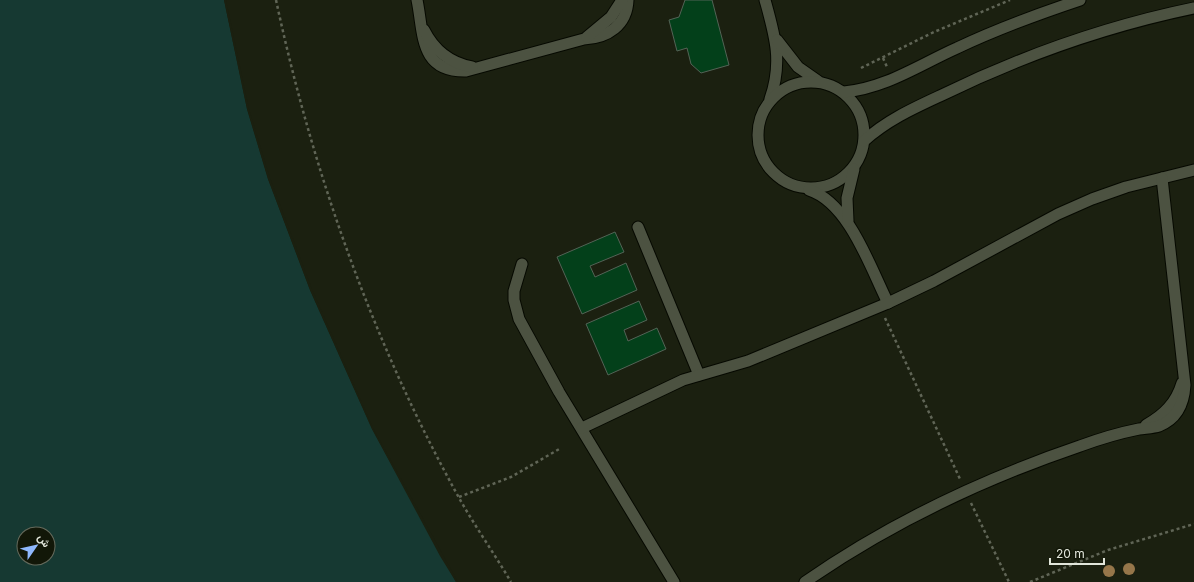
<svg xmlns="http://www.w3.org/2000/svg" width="1194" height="582" font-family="Inter,Vazirmatn,sans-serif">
<rect width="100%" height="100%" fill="#1b2010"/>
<path fill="#163932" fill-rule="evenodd" d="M0,0H224L247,109L268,179L310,290L372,429L456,582H0ZM24,534H48V558H24Z"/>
<polygon fill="#1b2010" points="224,0 226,0 249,109 270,178 312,289 373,428 458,582 456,582 440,556 372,429 310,290 268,179 247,109"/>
<g fill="#03401a" stroke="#536356">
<polygon points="685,0 712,0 729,65 701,73 691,64 687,48 677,51 669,20 679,17"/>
<polygon points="615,232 624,252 590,266 595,277 626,263 637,290 582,314 557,257"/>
<polygon points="639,301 647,320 624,330 628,341 657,328 666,349 608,375 586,324"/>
</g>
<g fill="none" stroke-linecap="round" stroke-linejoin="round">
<g stroke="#060901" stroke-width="13">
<g id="minor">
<path d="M417,0C424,34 419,72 466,71L584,39C608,38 627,25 628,0"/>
<path d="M765,0C775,36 783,62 770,99"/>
<path d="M424,30C434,50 450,63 472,67"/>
<polyline points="587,37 611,17 622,0"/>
<polyline points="777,40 798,67 818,81"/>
<circle cx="811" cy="135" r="53"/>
<path d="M844,92C886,88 919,65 957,48C997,29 1038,14 1080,0"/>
<path d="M864,141C887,120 914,108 942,95C1022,56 1107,26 1194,8"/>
<path d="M809,190C849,203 870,267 888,303"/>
<polyline points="848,221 847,198 854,169"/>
<polyline points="638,227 699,375"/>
<polyline points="522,264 514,291 514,300 519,319 559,392 674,582"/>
<path d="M1146,425C1164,415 1176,403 1182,383"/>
<polyline points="582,428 683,380 748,361 888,303 934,281 1058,214 1092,199 1126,187 1194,170"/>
<path d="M805,582C890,523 983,479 1080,446C1099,439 1119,433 1139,429C1145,428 1153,428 1159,426C1177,419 1184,403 1185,385L1162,178"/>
</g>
</g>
<g stroke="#606556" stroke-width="2.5" stroke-dasharray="3 3" stroke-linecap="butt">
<path d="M276,0C313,173 372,340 458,496C474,525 494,553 511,582"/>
<polyline points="883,58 887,67"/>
<polyline points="861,68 934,32 1010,0"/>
<polyline points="885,318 960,479"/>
<polyline points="459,497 511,477 561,448"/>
<polyline points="971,503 1009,582"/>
<polyline points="1030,582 1108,550 1194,524"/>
</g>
<use href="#minor" stroke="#4c5241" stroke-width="11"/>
</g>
<g fill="#96764a">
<circle cx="1129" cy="569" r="6"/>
<circle cx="1109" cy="571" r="6"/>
</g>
<g transform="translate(36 546) rotate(56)"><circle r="19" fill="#121708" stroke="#656a5c"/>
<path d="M0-3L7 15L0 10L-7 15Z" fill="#8fb8fd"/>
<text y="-6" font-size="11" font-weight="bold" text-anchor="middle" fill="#e2e6db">ش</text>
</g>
<path d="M1050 558v6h54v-6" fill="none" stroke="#e2e6db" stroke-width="2"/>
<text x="1056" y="558" font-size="12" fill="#e2e6db" stroke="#121708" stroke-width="3" paint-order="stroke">20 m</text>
</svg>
